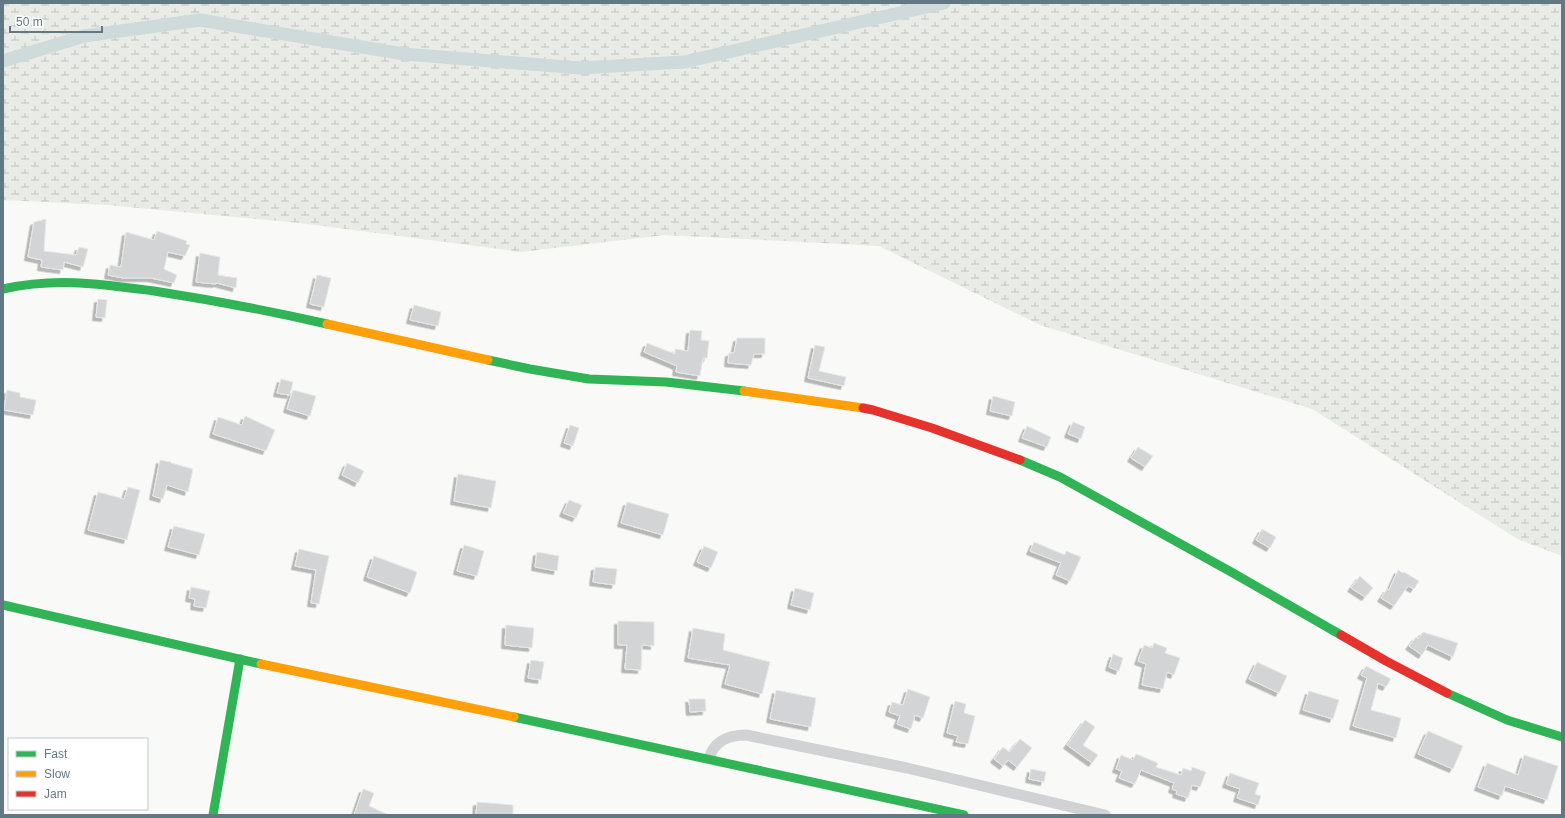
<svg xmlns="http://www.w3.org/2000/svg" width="1565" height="818" font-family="Arial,sans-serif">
<defs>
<pattern id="wetland-marsh" width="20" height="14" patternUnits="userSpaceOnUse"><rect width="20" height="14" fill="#e9ece6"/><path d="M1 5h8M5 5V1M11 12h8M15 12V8" fill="none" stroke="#c0c4c0"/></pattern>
<filter id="shadow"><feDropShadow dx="-3.5" dy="3.5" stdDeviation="0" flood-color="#0004"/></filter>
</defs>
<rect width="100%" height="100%" fill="#f9f9f8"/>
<polygon fill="url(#wetland-marsh)" points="3,3 1562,3 1562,556 1519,540 1312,409 1040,325 879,246 665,235 521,252 300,223 107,205 3,200"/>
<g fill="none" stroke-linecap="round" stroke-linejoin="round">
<polyline stroke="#cfdadb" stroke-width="13" points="3,61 84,36 200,20 404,54 580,68 684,62 944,3"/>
</g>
<g fill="#d2d4d5" stroke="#e8e8e8" filter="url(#shadow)">
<polygon points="46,219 44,251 76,255 79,247 88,249 83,267 64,262 63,270 41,267 42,260 28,257 34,222"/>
<polygon points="157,231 187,241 186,244 190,245 185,256 168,252 164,269 177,275 174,283 151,278 123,278 108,275 110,265 121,267 126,232 154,240"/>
<polygon points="200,253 220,257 218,275 237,278 236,288 217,283 216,284 196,282"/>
<polygon points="317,275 331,278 324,307 310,304"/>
<polygon points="98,299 107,300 105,318 96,317"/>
<polygon points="414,305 441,312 438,326 410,320"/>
<polygon points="690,330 702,331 701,340 709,341 707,358 703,358 700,376 676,372 677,366 644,352 647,343 675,354 675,349 688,351"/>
<polygon points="737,338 765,338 765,354 754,354 751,365 728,363 729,353 734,353"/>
<polygon points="815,345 825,347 819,371 846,377 844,386 808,378"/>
<polygon points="281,379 293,382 290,395 277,393"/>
<polygon points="7,390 20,393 20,397 36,400 33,415 4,410"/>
<polygon points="293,390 316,396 310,416 287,409"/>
<polygon points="993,396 1015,402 1012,416 990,411"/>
<polygon points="245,416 275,430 266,451 213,434 218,417 242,425"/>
<polygon points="1073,422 1085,427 1081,439 1068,434"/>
<polygon points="570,425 579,428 573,446 564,443"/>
<polygon points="1027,426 1051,437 1047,447 1022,438"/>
<polygon points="1138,447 1153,456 1145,467 1131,458"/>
<polygon points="160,460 171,462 171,463 193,469 188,492 167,485 163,499 153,496"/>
<polygon points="347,463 364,471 358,483 342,475"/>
<polygon points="458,474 496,481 491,508 454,501"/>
<polygon points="128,487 140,490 127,540 88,530 98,492 124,499"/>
<polygon points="569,500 582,505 576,518 563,513"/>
<polygon points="627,502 669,514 663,535 621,523"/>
<polygon points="174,526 205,534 199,555 168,547"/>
<polygon points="1262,529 1276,537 1270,548 1256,540"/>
<polygon points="1034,542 1065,555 1066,551 1081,557 1070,581 1056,575 1061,563 1030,551"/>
<polygon points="464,545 484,551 477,576 457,571"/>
<polygon points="704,546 718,552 711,568 697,562"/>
<polygon points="299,549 329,556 319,604 311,603 316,570 295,566"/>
<polygon points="537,552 559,556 557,571 535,567"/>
<polygon points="374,556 417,572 410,593 367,577"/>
<polygon points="595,567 617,569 615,585 593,582"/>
<polygon points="1398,570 1403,573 1404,572 1419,581 1414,589 1408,586 1394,606 1381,598 1387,589 1389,590"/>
<polygon points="1360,576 1373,588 1365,597 1351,588"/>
<polygon points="191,587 210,591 206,608 194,606 195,599 189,598"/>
<polygon points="795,588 814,593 810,610 791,605"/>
<polygon points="618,621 654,622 654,646 642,645 641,670 625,669 627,645 618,645"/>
<polygon points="506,625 534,628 532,648 505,645"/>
<polygon points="693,628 725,634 723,650 770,662 762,694 725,684 730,665 688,658"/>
<polygon points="1423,632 1458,643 1453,657 1428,645 1422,655 1409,646 1416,637 1418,639"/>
<polygon points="1154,643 1167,648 1165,653 1180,658 1174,675 1167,672 1163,689 1142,685 1146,664 1138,661 1144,645 1152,648"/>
<polygon points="1113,654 1123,658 1119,671 1109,667"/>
<polygon points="531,660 544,662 541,680 528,678"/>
<polygon points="1257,662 1287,676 1279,693 1249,679"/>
<polygon points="1366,666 1391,679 1386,687 1378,683 1371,710 1401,718 1396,738 1353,726 1367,678 1361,675"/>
<polygon points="908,689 930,697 923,718 915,715 911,729 897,724 900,716 889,712 892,702 903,705"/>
<polygon points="776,690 816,698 811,727 770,719"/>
<polygon points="1309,691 1339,700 1333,719 1303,710"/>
<polygon points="689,699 705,699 706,711 690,712"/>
<polygon points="955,701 966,704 964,713 975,716 968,744 956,742 958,736 947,733"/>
<polygon points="1085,720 1095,727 1083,745 1098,755 1092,763 1067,745"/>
<polygon points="1428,731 1463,746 1453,769 1418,754"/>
<polygon points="1020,739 1032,748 1017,767 1008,760 1003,766 994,759 1003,747 1009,752"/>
<polygon points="1136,754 1158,763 1156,767 1181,775 1183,768 1191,771 1192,767 1206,772 1200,787 1192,785 1188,798 1176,794 1177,791 1172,789 1174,783 1141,770 1135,784 1119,778 1122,771 1116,769 1121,755 1133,760"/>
<polygon points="1524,755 1558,766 1547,800 1505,786 1502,796 1478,787 1487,763 1518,775"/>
<polygon points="1031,769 1046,772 1044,782 1029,779"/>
<polygon points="1230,773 1259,783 1255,794 1261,796 1258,805 1237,798 1240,789 1226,784"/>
<polygon points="363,789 374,793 369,806 389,815 354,815"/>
<polygon points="477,802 513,805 513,815 476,815"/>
</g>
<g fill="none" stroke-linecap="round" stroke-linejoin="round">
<path stroke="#d1d2d3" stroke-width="11" d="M709,758C715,740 729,735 746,735L907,768L1105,815"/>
<g stroke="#30b455" stroke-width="9">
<path d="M3,289C57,277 100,284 154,291C212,300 270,311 327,324"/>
<polyline points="488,360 530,369 589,379 666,382 744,391"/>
<polyline points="1020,460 1060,477 1233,573 1341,635"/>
<polyline points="3,605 261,664"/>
<polyline points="1447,693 1507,720 1562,737"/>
<polyline points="514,717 964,815"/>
<polyline points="213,815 240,659"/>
</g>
<g stroke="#ff9f0a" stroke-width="9">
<polyline points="327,324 488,360"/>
<polyline points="744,391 863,408"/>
<polyline points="261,664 514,717"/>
</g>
<g stroke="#e5322d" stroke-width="9">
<polyline points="863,408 873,410 932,428 1020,460"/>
<polyline points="1341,635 1386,661 1447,693"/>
</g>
</g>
<rect width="1565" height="818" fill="none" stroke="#627885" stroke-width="8"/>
<rect x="8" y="738" width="140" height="72" fill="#ffffff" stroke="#c0c9ce"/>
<rect x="16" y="751" width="20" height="6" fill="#30b455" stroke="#c0c9ce"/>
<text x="44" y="758" font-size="12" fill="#627885">Fast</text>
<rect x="16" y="771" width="20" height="6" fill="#ff9f0a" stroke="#c0c9ce"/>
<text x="44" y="778" font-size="12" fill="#627885">Slow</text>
<rect x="16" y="791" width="20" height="6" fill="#e5322d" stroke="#c0c9ce"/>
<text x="44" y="798" font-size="12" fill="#627885">Jam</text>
<path d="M10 26v6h92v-6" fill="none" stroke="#627885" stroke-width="2"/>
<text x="16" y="26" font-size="12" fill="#627885" stroke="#ffffff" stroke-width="3" paint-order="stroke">50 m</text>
</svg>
